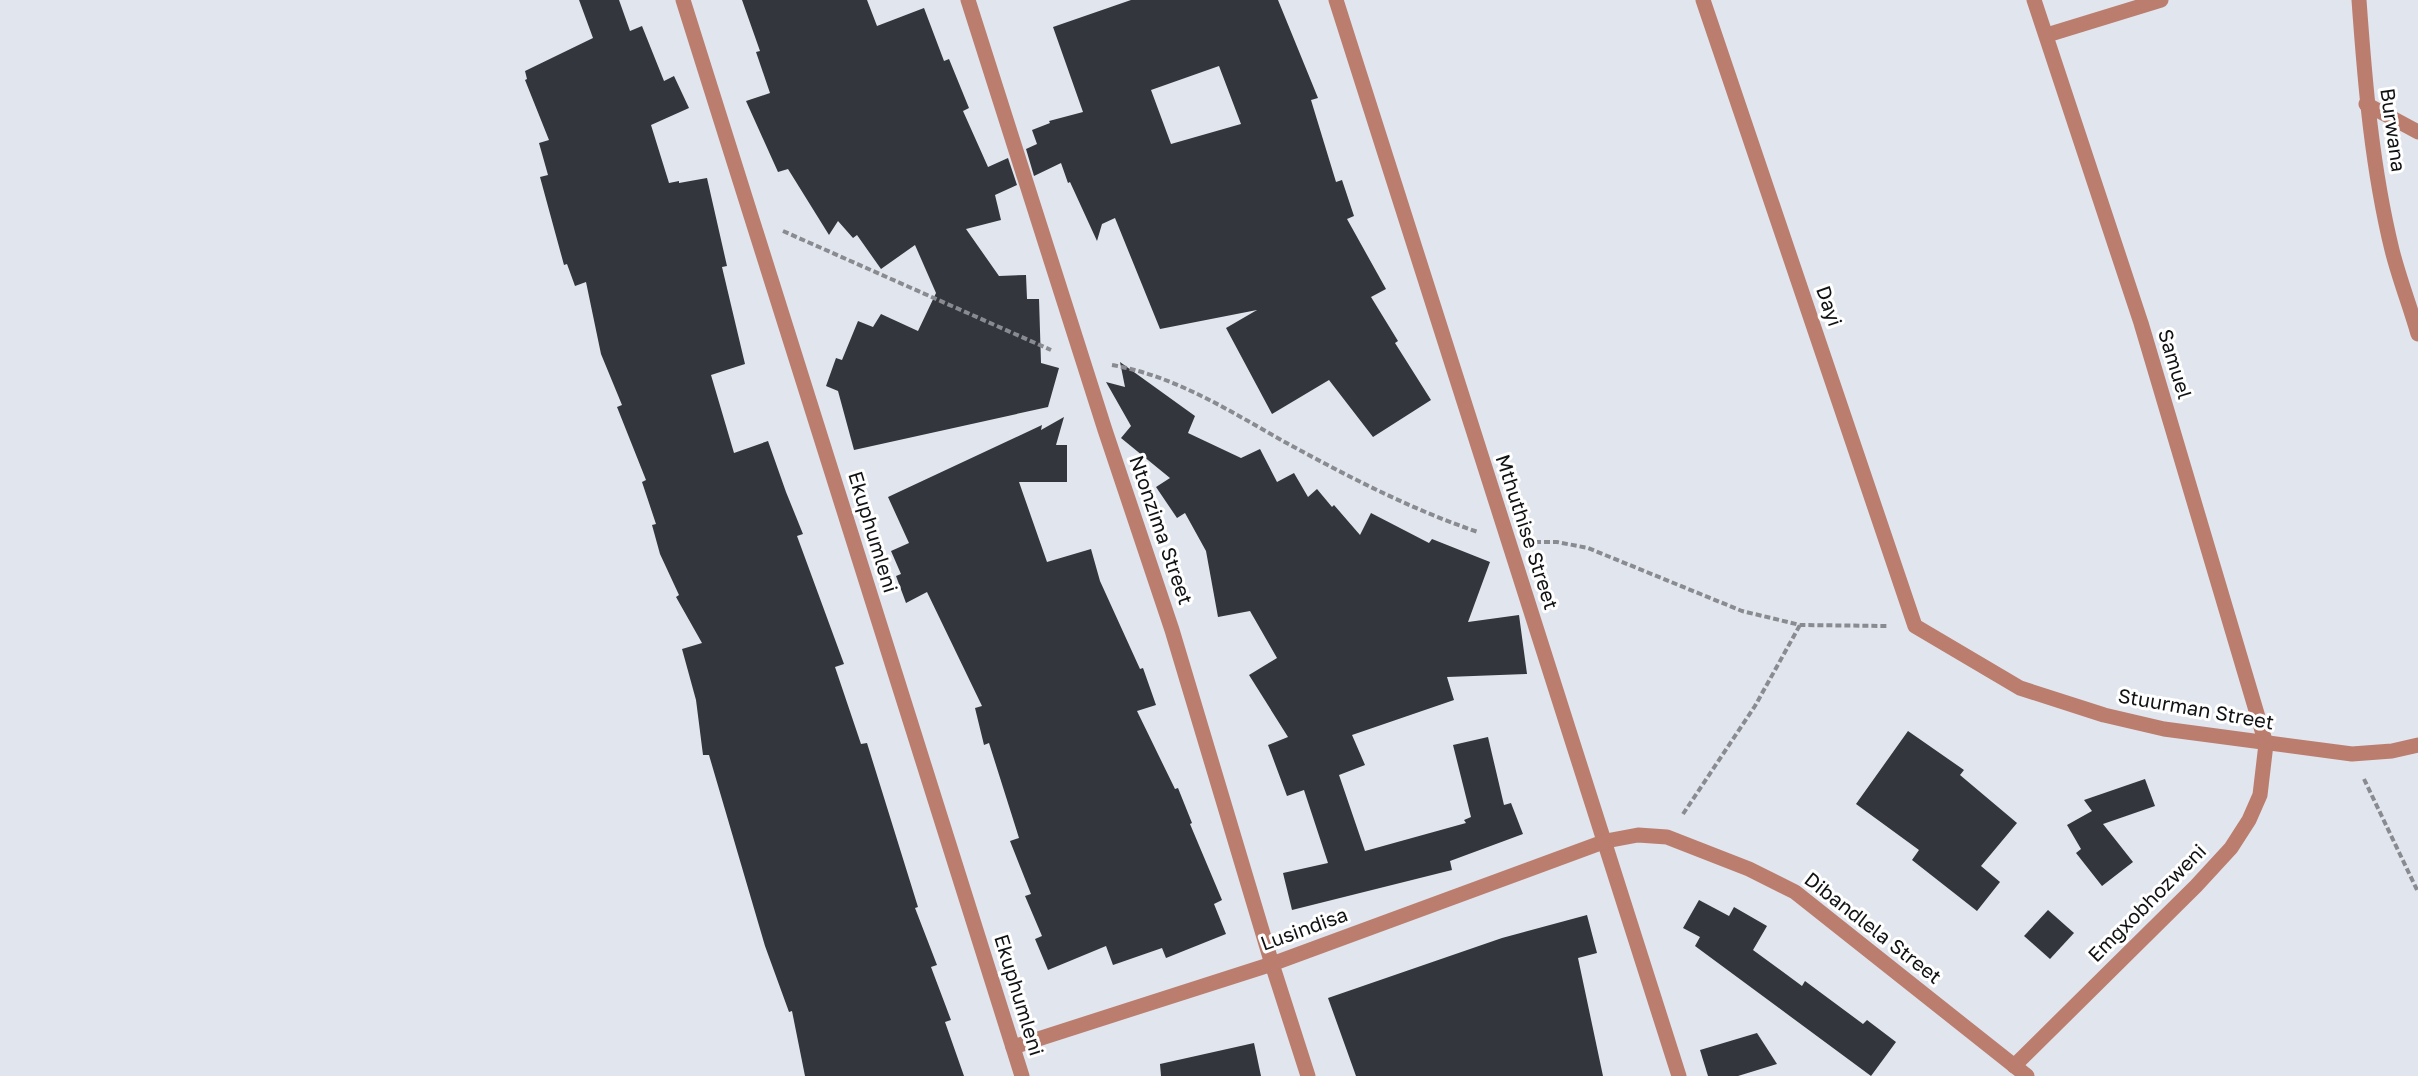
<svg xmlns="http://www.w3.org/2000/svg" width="2418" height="1076" font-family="'Golos Text',sans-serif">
<rect width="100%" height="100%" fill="#e1e5ed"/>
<g fill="#33363c" fill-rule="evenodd">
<polygon points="579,0 619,0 630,31 642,26 664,81 674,76 689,108 651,125 669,183 679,181 679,183 707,178 727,266 722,267 745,364 711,375 734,453 768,441 786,492 803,534 797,536 844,664 835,667 861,744 867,743 918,907 915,908 937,965 931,967 951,1020 945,1022 964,1076 805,1076 792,1011 789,1012 765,946 709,755 703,755 696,700 682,649 702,643 676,597 679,595 660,554 652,525 656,524 642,482 646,480 617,407 622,405 601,354 586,282 575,286 567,264 564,265 540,177 548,175 539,143 549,140 525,80 527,79 525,71 593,38"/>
<polygon points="742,0 867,0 877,26 924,8 944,61 949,59 969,108 963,111 988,167 1008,158 1017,185 995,195 1001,220 966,229 999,276 1026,275 1027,299 1039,299 1041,363 1059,368 1048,407 854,450 838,391 826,386 836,358 842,360 858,321 873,327 881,314 918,331 936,293 915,245 881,269 857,235 853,238 838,221 829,235 788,169 778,172 746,101 770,93 756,52 760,51"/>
<path d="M1131,0H1278L1318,98L1311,100L1336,182L1342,180L1354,216L1347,219L1386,289L1371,297L1398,341L1395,343L1431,400L1373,437L1329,380L1272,414L1226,328L1257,310L1160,329L1115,218L1102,224L1097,241L1070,182L1068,183L1061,163L1034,176L1026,149L1037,144L1032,130L1050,123L1049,121L1083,112L1053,27ZM1219,66L1241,124L1171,144L1151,90Z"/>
<polygon points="1120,362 1195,416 1188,433 1241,458 1260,449 1277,482 1294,473 1308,497 1317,489 1332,507 1334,505 1360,535 1371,513 1429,543 1432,539 1490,562 1468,622 1519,615 1527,674 1447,677 1454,700 1352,735 1365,765 1339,775 1365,851 1466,823 1464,820 1471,817 1453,745 1488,737 1504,805 1511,803 1523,834 1450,861 1452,870 1292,910 1283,873 1328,863 1304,790 1287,796 1268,745 1288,737 1249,675 1277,658 1250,611 1218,617 1206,551 1185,513 1177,518 1156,487 1170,478 1121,438 1131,426 1106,382 1125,387"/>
<polygon points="1064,417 1056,445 1067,445 1067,482 1019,482 1047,562 1091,549 1100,581 1140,669 1143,668 1156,705 1137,711 1175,789 1178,788 1192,823 1190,824 1222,900 1214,904 1226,934 1166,958 1162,948 1113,965 1106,946 1048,970 1035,939 1042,936 1025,896 1031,894 1010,841 1019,838 989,743 984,745 975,708 982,706 927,592 906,603 896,576 901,574 891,551 909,543 888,497 1042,425 1041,430"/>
<polygon points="1908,731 1964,770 1960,775 2017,823 1981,866 2000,882 1977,911 1912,860 1919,850 1856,804"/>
<polygon points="2145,779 2155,806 2103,824 2133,862 2102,886 2076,853 2081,849 2067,825 2092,811 2084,800"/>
<polygon points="1699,900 1729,916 1734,907 1767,926 1753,950 1802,986 1805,981 1863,1024 1867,1020 1896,1042 1871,1076 1695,946 1700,937 1683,928"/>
<polygon points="2048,910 2074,933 2050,959 2024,936"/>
<polygon points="1587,915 1597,953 1578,958 1603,1076 1356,1076 1328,998 1502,938"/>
<polygon points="1757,1033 1777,1064 1738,1076 1708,1076 1700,1050"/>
<polygon points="1254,1043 1261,1076 1161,1076 1160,1064"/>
</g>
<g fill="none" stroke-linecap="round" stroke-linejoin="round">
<g stroke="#898b91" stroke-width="4" stroke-dasharray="6 3" stroke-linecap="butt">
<polyline points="783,231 1051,350"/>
<path d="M1112,365C1175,376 1228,410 1283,441C1345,475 1410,509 1478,532"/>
<polyline points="1535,542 1557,542 1588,548 1742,611 1800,625 1887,626"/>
<polyline points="2364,779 2418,892"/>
<polyline points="1683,814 1755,706 1800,625"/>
</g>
<g stroke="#bb7d6e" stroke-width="15">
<polyline points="683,0 1022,1076"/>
<polyline points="968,0 1105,430 1172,630 1272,964 1308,1076"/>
<polyline points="1336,0 1679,1076"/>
<polyline points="1703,0 1915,626 2020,688 2104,715 2164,729 2352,754 2392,751 2418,745"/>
<path d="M2359,0C2365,84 2372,168 2392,250C2399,278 2410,306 2418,334"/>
<polyline points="2047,35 2161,0"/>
<polyline points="2366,104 2418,132"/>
<polyline points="1013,1047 1272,964 1606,841 1638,835 1667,837 1749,869 1795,892 2027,1076"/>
<polyline points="2014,1066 2196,886 2231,848 2249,820 2260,795 2266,744 2141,323 2034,0"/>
</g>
</g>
<g text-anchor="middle" stroke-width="6" stroke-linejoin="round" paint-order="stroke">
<g font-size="20" fill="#111214" stroke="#fff">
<text transform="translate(2393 130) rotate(82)" y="7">Burwana</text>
<text transform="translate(1829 306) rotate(71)" y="7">Dayi</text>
<text transform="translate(2175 364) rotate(73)" y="7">Samuel</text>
<text transform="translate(1161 530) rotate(71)" y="7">Ntonzima Street</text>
<text transform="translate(873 532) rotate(73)" y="7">Ekuphumleni</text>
<text transform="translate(1527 532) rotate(72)" y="7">Mthuthise Street</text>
<text transform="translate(2196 709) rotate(10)" y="7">Stuurman Street</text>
<text transform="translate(2147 903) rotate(-45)" y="7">Emgxobhozweni</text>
<text transform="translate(1873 928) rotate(38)" y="7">Dibandlela Street</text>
<text transform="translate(1304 929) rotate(-20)" y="7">Lusindisa</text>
<text transform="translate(1019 995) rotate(73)" y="7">Ekuphumleni</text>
</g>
</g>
</svg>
